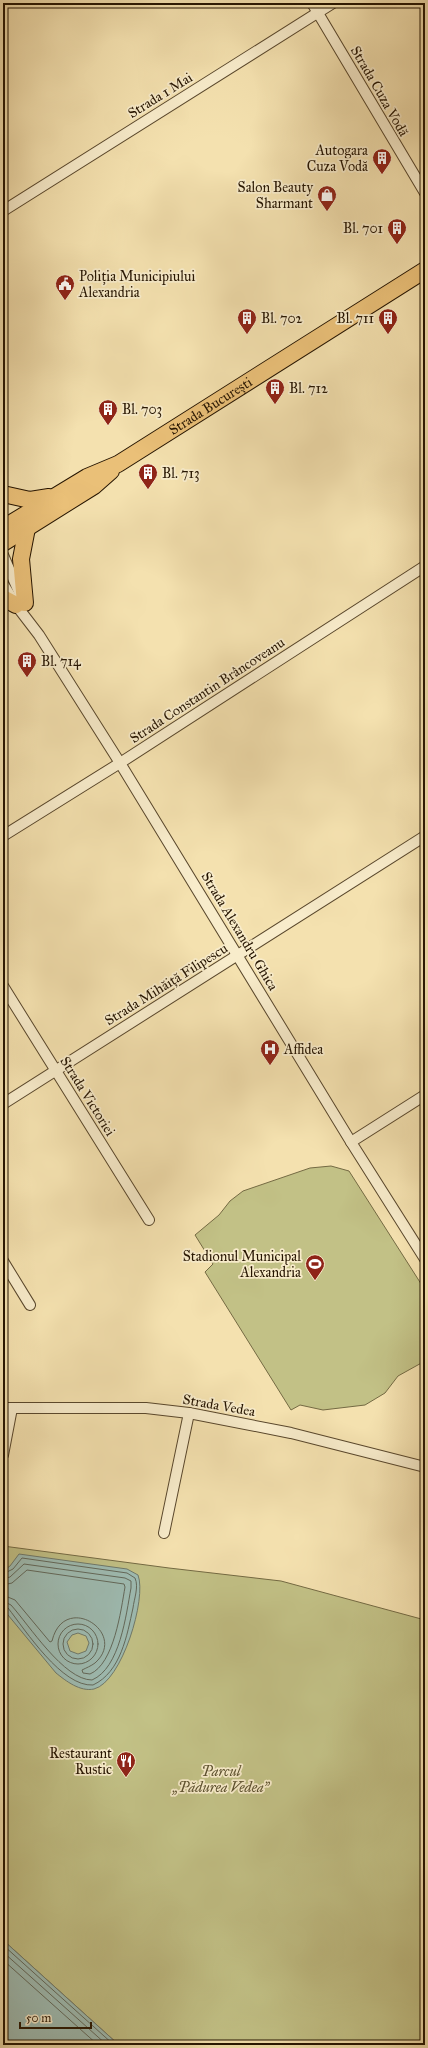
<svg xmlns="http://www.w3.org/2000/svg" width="428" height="2048" font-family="'IM FELL Great Primer',serif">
<rect width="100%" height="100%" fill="#f4e1af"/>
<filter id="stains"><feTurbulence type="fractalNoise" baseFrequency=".005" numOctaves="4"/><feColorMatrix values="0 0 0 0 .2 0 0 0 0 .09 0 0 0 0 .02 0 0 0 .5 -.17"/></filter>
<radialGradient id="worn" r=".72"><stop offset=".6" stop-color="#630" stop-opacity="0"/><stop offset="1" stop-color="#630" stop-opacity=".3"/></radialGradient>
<g fill="#c2c186" stroke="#746a43">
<polygon points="331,1166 349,1171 425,1290 425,1361 398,1376 385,1393 365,1405 323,1410 300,1405 291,1410 205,1272 213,1264 195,1235 219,1215 230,1201 243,1191 310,1168"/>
<polygon points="3,1546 169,1568 281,1581 425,1620 425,2045 119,2045 3,1940"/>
</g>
<g fill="#9ebcb3" stroke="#6e796b" fill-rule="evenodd">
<path d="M19,1554L127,1569L138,1575C147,1598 122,1682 94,1689C80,1692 66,1681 56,1673L3,1609V1571L10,1566ZM78,1633L86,1636L89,1643L86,1651L78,1654L70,1651L67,1642L72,1635Z"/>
<polygon points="3,1940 119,2045 3,2045"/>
</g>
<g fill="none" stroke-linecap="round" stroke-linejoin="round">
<g stroke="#62685a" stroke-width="1">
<path d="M3,1574L13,1569L22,1558L127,1573L135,1578C139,1587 134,1599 133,1608C127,1635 121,1672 93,1685C62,1687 26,1631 8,1608L3,1607"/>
<path d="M3,1579L10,1577L24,1564L125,1578L131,1581V1588C126,1615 120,1668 92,1680C64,1680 29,1625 11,1605L3,1601"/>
<path d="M3,1585L12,1583L27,1570L124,1584L125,1587C121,1610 114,1664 90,1674L83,1673L82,1670C86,1668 91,1666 95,1663C129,1633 64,1591 52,1641L50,1642L15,1600L3,1595"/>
<circle cx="78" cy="1644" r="20"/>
<circle cx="78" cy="1644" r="15"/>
<polyline points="3,1945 114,2045"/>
<polyline points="3,1952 107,2045"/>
<polyline points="3,1960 98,2045"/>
</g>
<g stroke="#59472c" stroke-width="12">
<g id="street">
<polyline points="312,3 425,193"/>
<polyline points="3,211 333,3"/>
<polyline points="3,555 20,594"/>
<polyline points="3,584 16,605 39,635 120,763 351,1142 425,1259"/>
<polyline points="3,836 120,763 425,566"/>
<polyline points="3,986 149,1220"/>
<polyline points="3,1104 425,836"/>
<polyline points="351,1142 425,1095"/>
<polyline points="3,1261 30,1305"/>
<polyline points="3,1408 146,1408 189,1413 291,1433 425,1467"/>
<polyline points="3,1455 12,1408"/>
<polyline points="164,1533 189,1413"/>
</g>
</g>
<g stroke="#251400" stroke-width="18">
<g id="primary">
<polyline points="3,494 30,500 49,497"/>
<path id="s1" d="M3,528L87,477L118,464L425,270"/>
<polyline points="3,543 94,486 111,471"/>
<polyline points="3,598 16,605"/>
<polyline points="25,603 21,559 27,528"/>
</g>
</g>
<use href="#street" stroke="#f8eccb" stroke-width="10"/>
<use href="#primary" stroke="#eac078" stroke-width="16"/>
</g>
<defs>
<g id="building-pin" transform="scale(1)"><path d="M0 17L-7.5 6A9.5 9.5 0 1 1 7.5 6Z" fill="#8f2418" stroke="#f8eccb"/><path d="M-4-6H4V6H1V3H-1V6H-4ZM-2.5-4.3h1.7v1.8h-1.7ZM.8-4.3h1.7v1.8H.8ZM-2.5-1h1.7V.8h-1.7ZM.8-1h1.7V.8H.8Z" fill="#fff"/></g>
<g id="shop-pin" transform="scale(1)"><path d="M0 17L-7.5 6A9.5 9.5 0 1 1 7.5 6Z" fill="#8f2418" stroke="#f8eccb"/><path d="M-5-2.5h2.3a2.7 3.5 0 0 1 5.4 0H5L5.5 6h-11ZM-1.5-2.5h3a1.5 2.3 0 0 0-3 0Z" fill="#fff"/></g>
<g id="civic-pin" transform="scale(1)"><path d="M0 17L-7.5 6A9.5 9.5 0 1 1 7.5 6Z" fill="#8f2418" stroke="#f8eccb"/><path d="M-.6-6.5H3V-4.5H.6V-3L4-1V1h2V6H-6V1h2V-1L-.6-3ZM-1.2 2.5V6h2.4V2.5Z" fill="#fff"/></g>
<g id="hospital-pin" transform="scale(1)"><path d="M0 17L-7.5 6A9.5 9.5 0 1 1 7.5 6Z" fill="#8f2418" stroke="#f8eccb"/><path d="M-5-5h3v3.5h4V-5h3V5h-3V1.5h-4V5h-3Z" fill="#fff"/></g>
<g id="stadium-pin" transform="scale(1)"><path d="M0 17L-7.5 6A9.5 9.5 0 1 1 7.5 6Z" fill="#8f2418" stroke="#f8eccb"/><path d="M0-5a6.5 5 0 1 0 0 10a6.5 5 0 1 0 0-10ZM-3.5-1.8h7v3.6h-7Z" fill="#fff"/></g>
<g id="restaurant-pin" transform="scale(1)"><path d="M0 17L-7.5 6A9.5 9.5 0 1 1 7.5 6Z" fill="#8f2418" stroke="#f8eccb"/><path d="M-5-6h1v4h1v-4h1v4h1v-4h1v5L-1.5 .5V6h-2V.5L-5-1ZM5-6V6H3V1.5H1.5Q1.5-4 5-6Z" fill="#fff"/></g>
</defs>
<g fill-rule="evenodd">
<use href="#building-pin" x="382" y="158"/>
<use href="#shop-pin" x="327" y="195"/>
<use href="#building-pin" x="397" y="228"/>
<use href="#civic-pin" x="65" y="284"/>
<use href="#building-pin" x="247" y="318"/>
<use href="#building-pin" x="388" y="318"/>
<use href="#building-pin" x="275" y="388"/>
<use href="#building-pin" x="108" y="409"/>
<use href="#building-pin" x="148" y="473"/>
<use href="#building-pin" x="27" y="661"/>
<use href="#hospital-pin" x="270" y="1049"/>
<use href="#stadium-pin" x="315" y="1264"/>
<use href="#restaurant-pin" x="126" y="1761"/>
</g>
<g text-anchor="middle" stroke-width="3.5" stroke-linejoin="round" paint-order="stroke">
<g font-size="14" fill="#251400" stroke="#f8eccb">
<text transform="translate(380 91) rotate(60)" y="5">Strada Cuza Vodă</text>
<text transform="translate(160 95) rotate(-32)" y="5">Strada 1 Mai</text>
<text dy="5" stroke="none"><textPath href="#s1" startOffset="241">Strada București</textPath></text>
<text transform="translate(207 690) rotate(-33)" y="5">Strada Constantin Brâncoveanu</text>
<text transform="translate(240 931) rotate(59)" y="5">Strada Alexandru Ghica</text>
<text transform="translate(166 984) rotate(-32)" y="5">Strada Mihăiță Filipescu</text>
<text transform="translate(88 1096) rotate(58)" y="5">Strada Victoriei</text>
<text transform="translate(219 1405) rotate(10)" y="5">Strada Vedea</text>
</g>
<g font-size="14" fill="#251400" stroke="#f8eccb" text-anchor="start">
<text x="368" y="155" text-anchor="end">Autogara<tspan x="368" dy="16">Cuza Vodă</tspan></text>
<text x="313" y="192" text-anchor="end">Salon Beauty<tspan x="313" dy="16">Sharmant</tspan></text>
<text x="383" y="233" text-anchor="end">Bl. 701</text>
<text x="79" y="281">Poliția Municipiului<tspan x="79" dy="16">Alexandria</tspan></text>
<text x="261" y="323">Bl. 702</text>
<text x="374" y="323" text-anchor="end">Bl. 711</text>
<text x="289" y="393">Bl. 712</text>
<text x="122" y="414">Bl. 703</text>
<text x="162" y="478">Bl. 713</text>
<text x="41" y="666">Bl. 714</text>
<text x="284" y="1054">Affidea</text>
<text x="301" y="1261" text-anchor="end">Stadionul Municipal<tspan x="301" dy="16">Alexandria</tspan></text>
<text x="112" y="1758" text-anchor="end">Restaurant<tspan x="112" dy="16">Rustic</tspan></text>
</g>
<g font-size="14" font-style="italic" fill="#5c512f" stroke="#f8eccb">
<text x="221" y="1776">Parcul<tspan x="221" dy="16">„Pădurea Vedea”</tspan></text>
</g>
</g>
<rect width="428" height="2048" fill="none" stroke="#f4e1af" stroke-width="16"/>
<rect x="4" y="4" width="420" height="2040" fill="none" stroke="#251400" stroke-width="2"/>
<rect x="8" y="8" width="412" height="2032" fill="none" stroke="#251400"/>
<path d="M20 2022v6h71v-6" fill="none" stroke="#251400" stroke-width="2"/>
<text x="26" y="2022" font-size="12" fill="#251400" stroke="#f8eccb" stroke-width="3" paint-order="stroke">50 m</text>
<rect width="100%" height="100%" filter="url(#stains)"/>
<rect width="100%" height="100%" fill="url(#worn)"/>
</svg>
